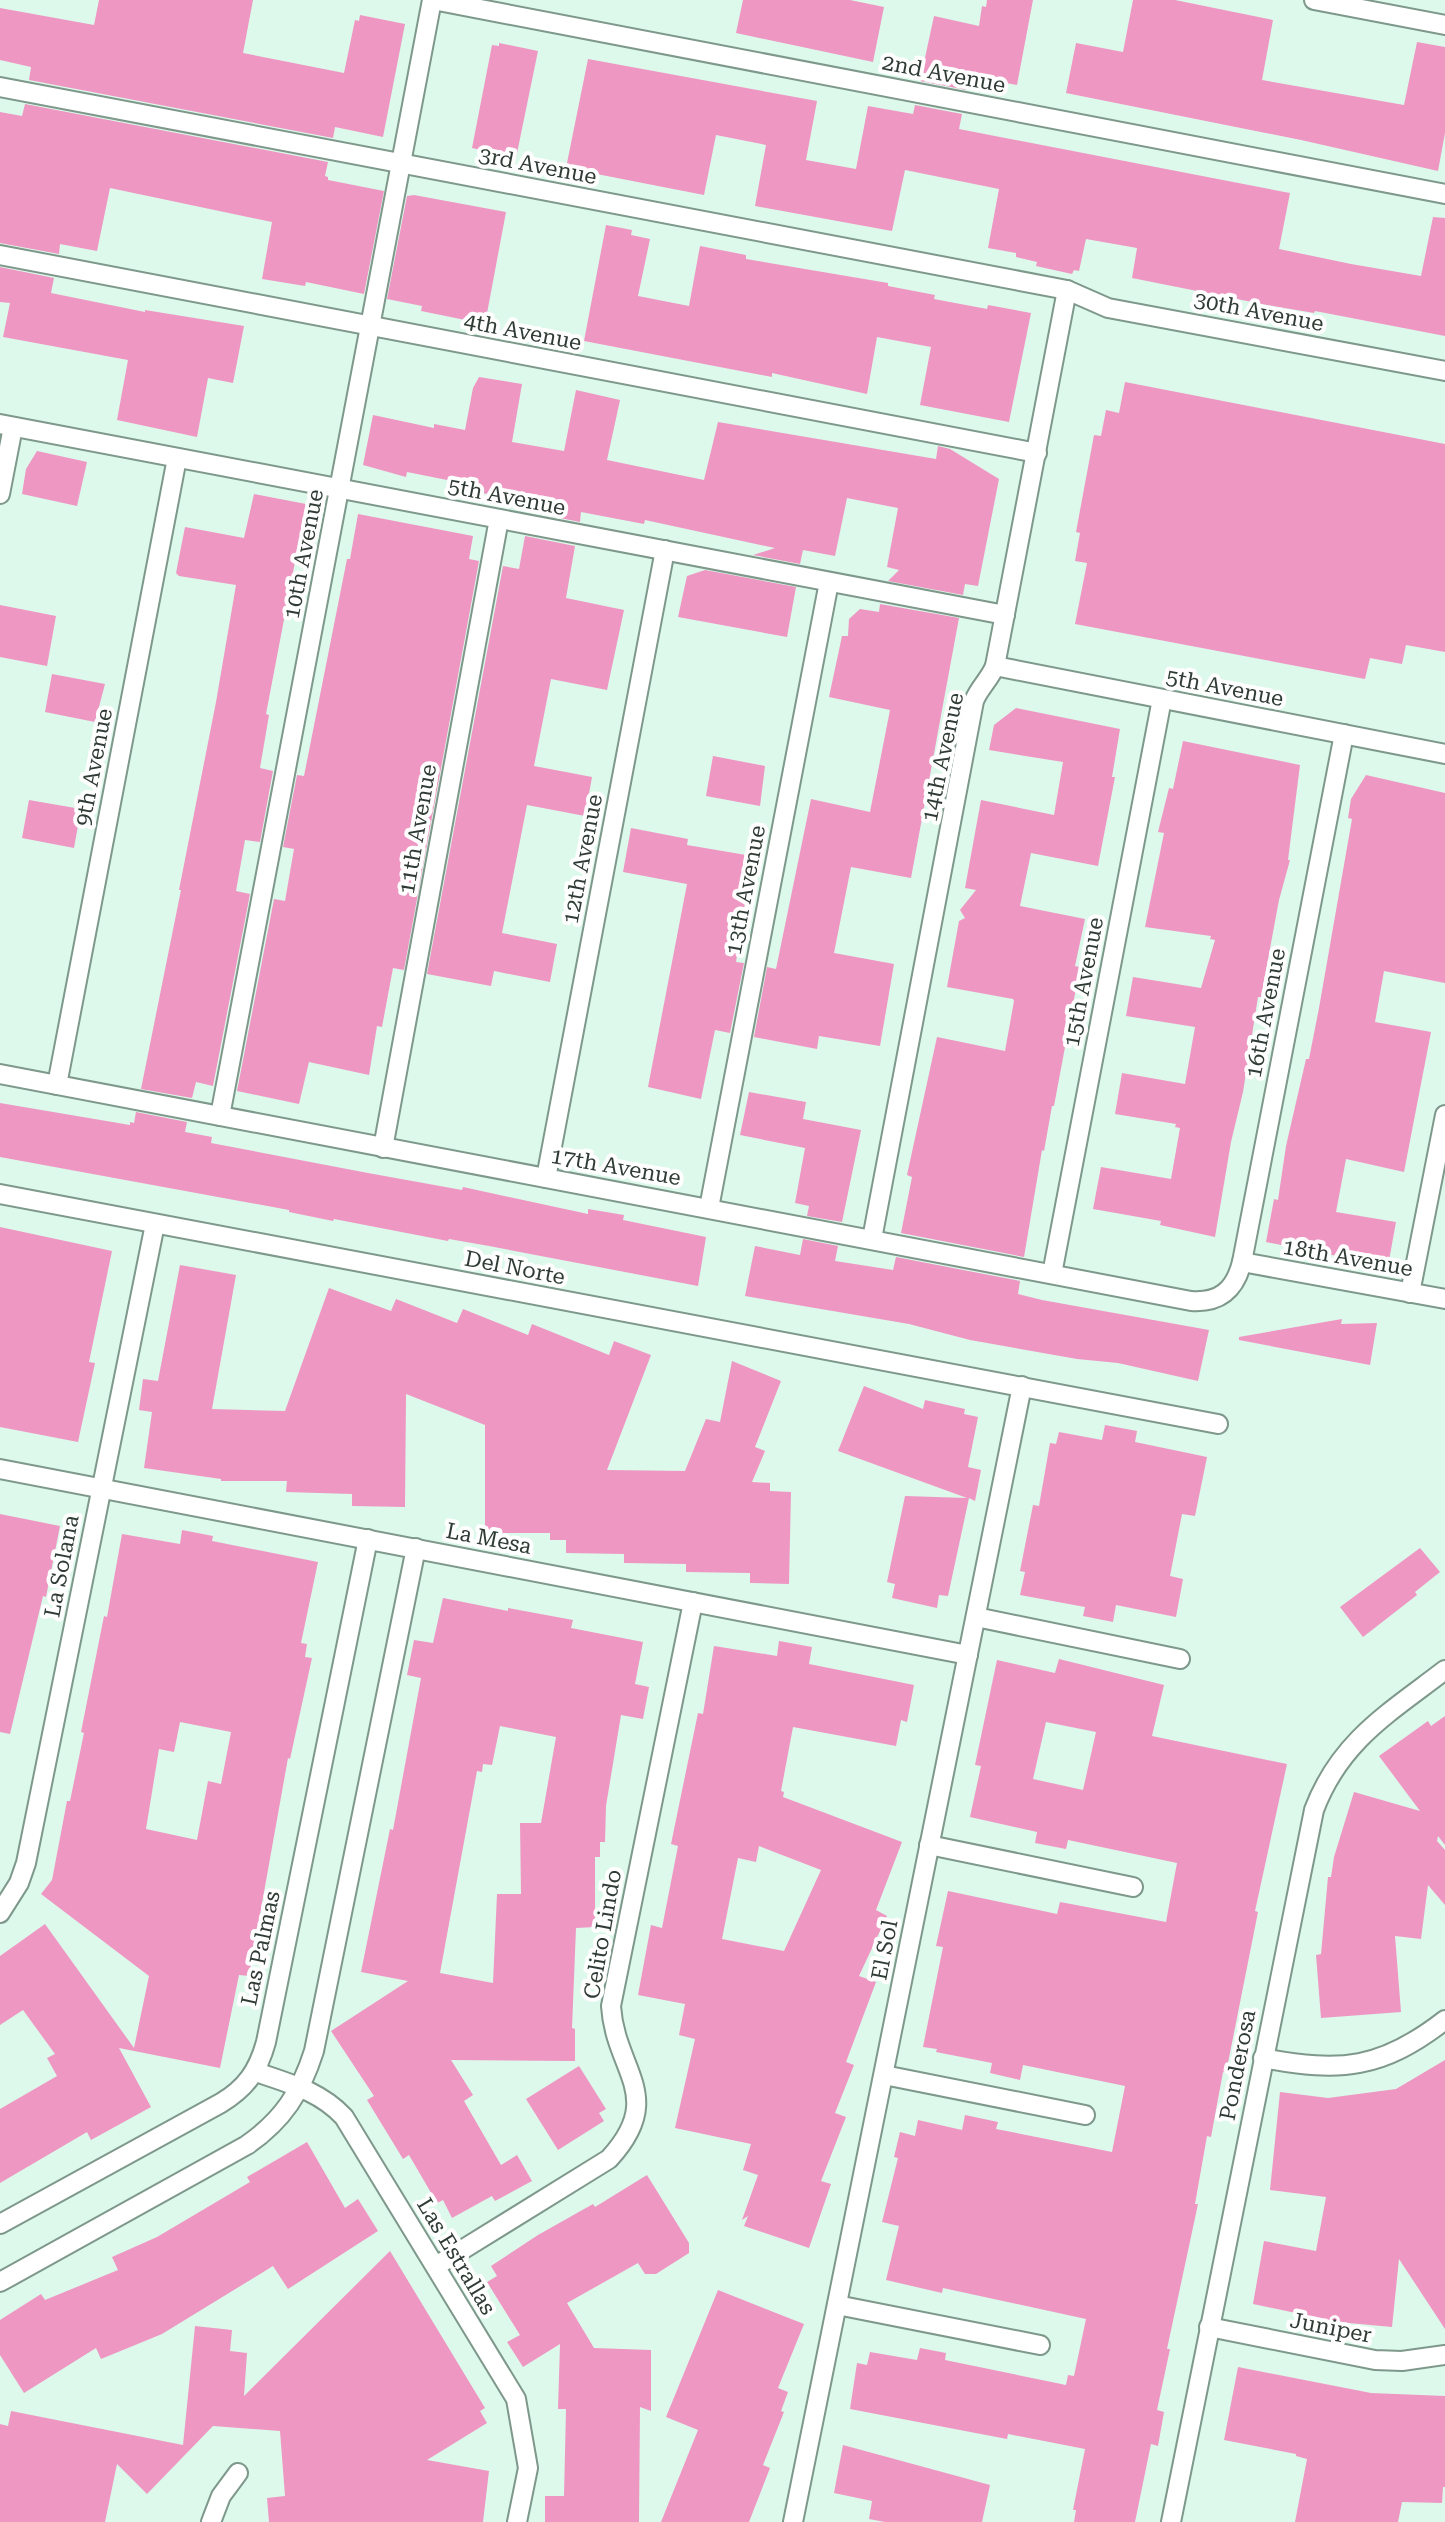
<svg xmlns="http://www.w3.org/2000/svg" width="1445" height="2522" font-family="'Roboto Serif',serif">
<rect width="100%" height="100%" fill="#ddf9eb"/>
<g fill="#ee97c3" fill-rule="evenodd">
<polygon points="99,0 253,0 243,53 344,73 355,20 359,21 360,15 405,24 383,137 335,127 333,138 29,80 31,67 0,60 0,8 94,25"/>
<polygon points="743,0 850,0 884,7 873,62 736,33"/>
<polygon points="987,0 1033,0 1017,85 969,76 966,90 920,81 934,16 979,26 982,6 986,7"/>
<polygon points="1133,0 1175,0 1273,20 1262,80 1404,105 1417,42 1445,47 1445,133 1438,171 1301,140 1066,93 1076,43 1123,52"/>
<polygon points="499,43 538,51 516,158 472,148 492,45 499,46"/>
<polygon points="588,59 817,101 806,160 856,169 868,106 913,114 915,105 962,114 959,129 1290,193 1279,249 1351,264 1421,276 1433,217 1445,218 1445,336 1315,311 1314,313 1267,305 1132,278 1137,248 1086,239 1079,271 1074,270 1072,274 1036,266 1037,262 1016,257 1016,253 988,248 999,189 905,170 892,231 755,206 766,145 716,135 704,195 566,168"/>
<polygon points="25,104 328,162 325,176 328,177 328,180 384,191 364,294 306,282 305,286 262,279 272,222 110,188 97,251 60,244 59,254 0,243 0,112 22,116"/>
<polygon points="414,195 506,212 485,324 421,311 422,306 387,299 407,196"/>
<polygon points="606,225 632,230 631,235 650,239 638,296 689,306 700,246 746,255 746,259 888,283 888,286 935,295 934,299 987,309 988,305 1031,313 1009,422 920,405 931,347 877,337 867,394 772,373 772,377 584,341"/>
<polygon points="0,267 54,278 51,293 145,312 145,310 244,326 233,383 208,378 197,437 117,420 128,360 3,337 10,303 0,302"/>
<polygon points="479,377 522,384 512,442 564,451 576,390 620,400 607,460 704,480 718,422 936,459 938,446 950,449 999,479 978,586 965,584 963,595 888,581 899,570 887,567 898,508 847,498 835,556 803,550 800,564 753,555 775,548 645,520 644,524 581,512 580,522 530,512 532,502 482,493 480,500 455,492 457,482 407,472 406,477 363,465 373,415 434,428 434,424 465,430 473,388"/>
<polygon points="1125,382 1445,444 1445,652 1406,645 1402,664 1370,658 1365,679 1075,624 1087,563 1075,561 1080,533 1076,532 1094,435 1101,436 1106,410 1119,413"/>
<polygon points="37,451 87,462 77,506 22,494 26,469"/>
<polygon points="254,494 306,504 266,714 269,715 260,768 273,771 260,842 245,840 236,891 250,894 213,1086 196,1082 192,1098 141,1089 181,890 179,890 216,702 236,585 179,576 176,573 185,527 244,538"/>
<polygon points="358,514 473,536 469,559 479,561 404,970 393,968 382,1027 377,1026 369,1075 309,1062 299,1104 237,1091 274,899 285,901 294,849 283,847 297,775 304,776 347,559 350,559"/>
<polygon points="525,536 575,546 566,598 624,610 607,690 551,679 534,766 592,777 585,816 527,805 502,933 557,944 550,982 494,971 491,986 427,974 503,566 519,569"/>
<polygon points="705,570 796,587 787,637 678,617 687,576"/>
<polygon points="880,604 959,618 911,878 851,867 834,953 894,964 880,1046 819,1036 817,1049 754,1037 767,967 776,969 811,799 870,812 890,710 829,697 842,636 848,636 849,619 860,609 879,612"/>
<polygon points="0,605 56,616 47,666 0,657"/>
<polygon points="52,674 105,684 95,722 45,712"/>
<polygon points="1016,708 1120,729 1112,777 1115,777 1098,866 1031,853 1020,906 1085,919 1075,966 1080,967 1054,1106 1052,1106 1044,1151 1042,1150 1024,1257 901,1233 912,1177 907,1175 937,1037 1005,1051 1014,1001 1013,999 947,987 959,921 965,918 960,910 976,890 965,888 981,800 1054,815 1063,762 989,750 994,725"/>
<polygon points="1183,741 1300,765 1288,860 1290,860 1279,900 1261,997 1258,997 1243,1092 1231,1142 1215,1237 1160,1225 1161,1221 1093,1209 1101,1167 1171,1179 1180,1128 1175,1127 1176,1124 1115,1114 1122,1073 1185,1084 1195,1027 1126,1016 1133,977 1201,988 1215,940 1210,939 1211,936 1145,927 1164,833 1158,832 1169,788 1173,789"/>
<polygon points="713,756 765,766 760,806 706,796"/>
<polygon points="1366,775 1445,793 1445,983 1384,971 1375,1022 1431,1032 1404,1172 1346,1159 1336,1212 1396,1222 1388,1266 1266,1242 1274,1199 1278,1200 1286,1146 1306,1059 1309,1059 1319,1008 1352,819 1348,818 1351,799"/>
<polygon points="29,800 81,809 74,848 22,838"/>
<polygon points="631,828 688,839 687,845 752,856 736,962 744,963 730,1033 715,1030 701,1099 648,1087 687,884 623,872"/>
<polygon points="749,1092 806,1102 803,1119 861,1130 842,1222 807,1216 809,1206 795,1203 805,1148 740,1135"/>
<polygon points="0,1103 130,1125 130,1122 134,1123 136,1112 187,1122 185,1132 212,1137 211,1143 368,1173 462,1190 463,1187 588,1214 588,1209 624,1215 623,1220 706,1237 698,1286 489,1246 449,1239 448,1241 334,1219 333,1221 289,1212 289,1210 0,1157"/>
<polygon points="0,1227 112,1251 89,1362 95,1363 78,1442 0,1427"/>
<polygon points="803,1239 838,1246 835,1261 893,1270 896,1257 1020,1281 1018,1294 1042,1300 1209,1330 1198,1381 1118,1363 1077,1359 970,1340 909,1324 745,1296 755,1246 800,1255"/>
<polygon points="180,1265 236,1275 212,1409 285,1411 329,1288 391,1311 396,1299 457,1323 463,1309 528,1335 532,1324 609,1355 614,1341 651,1355 607,1470 685,1471 706,1419 720,1422 732,1361 781,1381 755,1447 765,1451 752,1482 770,1483 770,1491 791,1492 789,1584 750,1583 750,1573 686,1572 686,1564 624,1563 624,1554 566,1553 566,1540 550,1540 550,1533 485,1533 485,1425 406,1394 405,1507 352,1506 352,1494 286,1492 287,1481 221,1481 221,1479 144,1468 152,1412 139,1410 143,1379 158,1381"/>
<polygon points="1342,1319 1341,1324 1377,1323 1370,1365 1239,1340 1239,1337"/>
<polygon points="864,1386 923,1409 925,1400 965,1409 964,1414 978,1417 968,1467 981,1470 975,1501 969,1498 948,1596 939,1595 937,1608 892,1598 895,1584 887,1582 905,1496 967,1498 838,1451"/>
<polygon points="1105,1425 1137,1431 1135,1442 1207,1457 1195,1516 1182,1514 1170,1576 1183,1579 1176,1617 1116,1605 1113,1622 1083,1616 1085,1607 1020,1595 1025,1572 1020,1571 1033,1505 1039,1506 1050,1443 1056,1444 1059,1432 1102,1440"/>
<polygon points="0,1514 60,1526 46,1597 43,1596 10,1734 0,1732"/>
<path d="M182,1530L213,1536L212,1541L318,1562L301,1643L307,1644L305,1657L312,1658L290,1759L288,1758L249,1976L239,1975L220,2068L119,2048L151,2107L91,2140L87,2132L0,2183V2109L57,2076L47,2058L55,2054L23,2010L0,2025V1956L45,1924L134,2048L149,1976L41,1894L52,1880L67,1801H70L84,1733L81,1732L104,1616L107,1617L122,1534L180,1544ZM180,1722L231,1732L221,1784L208,1781L197,1840L146,1829L159,1749L174,1752Z"/>
<polygon points="1420,1548 1440,1572 1415,1592 1417,1595 1363,1637 1340,1607"/>
<path d="M443,1598L508,1611V1608L573,1620L571,1628L643,1642L635,1684L649,1687L643,1719L621,1715L606,1806L605,1842H600V1857H595V1927L576,1928L572,2028L575,2029V2061L451,2060L473,2095L464,2101L501,2165L517,2155L532,2181L495,2201L492,2196L452,2218L443,2200L437,2203L409,2155L403,2159L367,2100L374,2096L331,2031L408,1981L361,1972L390,1829L393,1830L421,1678L407,1675L414,1640L433,1643ZM500,1726L556,1737L541,1823H520L521,1894H497L493,1983L440,1973L477,1771L482,1772L483,1764L492,1765Z"/>
<path d="M779,1641L812,1647L809,1664L914,1685L907,1722L901,1720L896,1746L793,1727L781,1791L784,1792L783,1797L902,1842L876,1910L887,1916L859,1976L876,1982L846,2062L854,2065L835,2113L846,2117L821,2181L831,2184L809,2248L744,2226L748,2216L742,2220L758,2175L743,2170L751,2144L675,2128L695,2039L679,2035L685,2004L638,1995L651,1925L662,1928L678,1846L671,1844L698,1713L703,1714L714,1646L777,1656ZM759,1846L821,1870L784,1951L722,1939L738,1858L756,1862Z"/>
<path d="M1059,1659L1164,1685L1152,1736L1287,1764L1255,1911L1258,1912L1226,2073L1223,2072L1211,2137L1207,2136L1195,2204H1198L1167,2349H1170L1157,2410L1164,2412L1158,2446L1151,2444L1135,2522H1074L1076,2510H1073L1085,2449L1008,2434L1007,2439L850,2409L857,2363L867,2365L870,2352L917,2360L920,2348L946,2353L945,2360L1066,2385L1068,2375L1074,2376L1086,2319L943,2288L942,2293L886,2280L899,2226L882,2222L898,2158L894,2157L900,2132L915,2136L918,2120L962,2130L965,2115L998,2122L996,2129L1112,2152L1125,2086L1023,2065L1020,2080L990,2073L992,2063L936,2052L937,2049L923,2047L943,1947L936,1946L948,1891L1057,1914L1060,1902L1166,1922L1177,1863L1068,1840L1066,1849L1035,1843L1037,1832L970,1817L981,1766L975,1765L997,1660L1055,1673ZM1046,1722L1096,1732L1083,1790L1033,1779Z"/>
<polygon points="1445,1716 1445,1845 1438,1836 1437,1841 1445,1850 1445,1905 1428,1885 1421,1939 1395,1936 1401,2012 1321,2018 1316,1955 1321,1954 1328,1877 1331,1877 1334,1857 1354,1792 1420,1811 1379,1756 1428,1721 1431,1726"/>
<polygon points="1445,2060 1445,2329 1399,2259 1392,2327 1338,2322 1253,2304 1264,2241 1316,2251 1326,2197 1270,2190 1280,2092 1328,2098 1396,2089"/>
<polygon points="579,2066 606,2109 599,2113 604,2121 558,2150 526,2099"/>
<polygon points="307,2142 345,2208 358,2199 378,2231 288,2289 273,2266 162,2334 101,2359 96,2348 24,2393 0,2355 0,2320 41,2294 45,2300 118,2270 112,2257 157,2237 250,2182 247,2177"/>
<polygon points="647,2175 689,2243 689,2253 656,2274 645,2274 638,2263 567,2303 594,2348 651,2350 651,2411 640,2407 639,2522 545,2522 545,2496 564,2496 566,2409 558,2409 560,2344 523,2367 507,2342 520,2335 487,2282 497,2276 491,2266 538,2235 593,2204 595,2207"/>
<polygon points="390,2251 485,2408 480,2411 487,2423 427,2460 489,2471 483,2522 269,2522 267,2498 285,2496 280,2431 213,2426 147,2494 117,2464 105,2522 0,2522 0,2424 8,2426 11,2411 183,2445 195,2326 232,2330 230,2351 247,2353 244,2396"/>
<polygon points="718,2290 804,2324 778,2388 788,2392 781,2411 784,2412 763,2465 770,2468 749,2522 661,2522 698,2430 666,2417"/>
<polygon points="1238,2367 1371,2393 1445,2396 1445,2487 1443,2487 1442,2503 1402,2502 1398,2522 1295,2522 1307,2459 1296,2456 1296,2454 1224,2440"/>
<polygon points="843,2445 990,2485 982,2522 885,2522 869,2519 872,2501 834,2493"/>
</g>
<g fill="none" stroke-linecap="round" stroke-linejoin="round">
<g stroke="#7e988b" stroke-width="22">
<g id="lane">
<polyline points="433,0 1445,194"/>
<polyline points="1314,0 1445,25"/>
<polyline points="0,87 1067,290 1108,308 1445,371"/>
<polyline points="0,255 1037,453"/>
<polyline points="0,424 1005,615"/>
<polyline points="0,494 13,427"/>
<polyline points="995,666 1445,754"/>
<path d="M0,1074L1191,1301C1220,1303 1235,1290 1242,1262L1344,734"/>
<polyline points="57,1085 177,458"/>
<polyline points="220,1116 432,0"/>
<polyline points="383,1148 499,519"/>
<polyline points="546,1178 665,550"/>
<polyline points="0,1194 1218,1424"/>
<polyline points="709,1208 829,582"/>
<path d="M872,1239L974,701C979,688 990,679 995,666L1067,290"/>
<polyline points="1242,1262 1445,1299"/>
<polyline points="1052,1274 1162,699"/>
<polyline points="1410,1293 1445,1115"/>
<polyline points="0,1469 968,1655"/>
<polyline points="976,1617 1180,1659"/>
<polyline points="929,1845 1133,1887"/>
<polyline points="0,1913 19,1883 26,1863 155,1224"/>
<path d="M1263,2058C1341,2073 1382,2069 1445,2020"/>
<path d="M256,2072C288,2083 320,2091 344,2117L516,2399L528,2468L517,2522"/>
<polyline points="884,2075 1085,2115"/>
<path d="M0,2224L221,2103C246,2088 258,2071 266,2042L368,1539"/>
<path d="M436,2266L609,2159C667,2096 615,2071 611,2006L693,1602"/>
<path d="M0,2282L247,2145C283,2120 301,2092 314,2051L416,1548"/>
<polyline points="837,2305 1040,2345"/>
<polyline points="1209,2327 1375,2360 1402,2361 1445,2355"/>
<polyline points="211,2522 221,2496 238,2473"/>
<polyline points="793,2522 1022,1386"/>
<path d="M1171,2522L1314,1810C1340,1741 1389,1713 1445,1670"/>
</g>
</g>
<use href="#lane" stroke="#fff" stroke-width="18"/>
</g>
<g text-anchor="middle" stroke-width="8" stroke-linejoin="round" paint-order="stroke">
<g font-size="22" fill="#303b35" stroke="#fefefe">
<text transform="translate(944 73) rotate(11)" y="8">2nd Avenue</text>
<text transform="translate(538 165) rotate(11)" y="8">3rd Avenue</text>
<text transform="translate(1259 311) rotate(11)" y="8">30th Avenue</text>
<text transform="translate(523 331) rotate(11)" y="8">4th Avenue</text>
<text transform="translate(507 496) rotate(11)" y="8">5th Avenue</text>
<text transform="translate(303 554) rotate(-79)" y="8">10th Avenue</text>
<text transform="translate(1225 687) rotate(11)" y="8">5th Avenue</text>
<text transform="translate(942 757) rotate(-78)" y="8">14th Avenue</text>
<text transform="translate(93 767) rotate(-79)" y="8">9th Avenue</text>
<text transform="translate(417 829) rotate(-80)" y="8">11th Avenue</text>
<text transform="translate(582 859) rotate(-79)" y="8">12th Avenue</text>
<text transform="translate(745 890) rotate(-79)" y="8">13th Avenue</text>
<text transform="translate(1083 982) rotate(-79)" y="8">15th Avenue</text>
<text transform="translate(1265 1013) rotate(-79)" y="8">16th Avenue</text>
<text transform="translate(616 1166) rotate(10)" y="8">17th Avenue</text>
<text transform="translate(1348 1257) rotate(10)" y="8">18th Avenue</text>
<text transform="translate(515 1267) rotate(11)" y="8">Del Norte</text>
<text transform="translate(489 1538) rotate(11)" y="8">La Mesa</text>
<text transform="translate(61 1566) rotate(-79)" y="8">La Solana</text>
<text transform="translate(602 1934) rotate(-80)" y="8">Celito Lindo</text>
<text transform="translate(260 1948) rotate(-78)" y="8">Las Palmas</text>
<text transform="translate(884 1950) rotate(-79)" y="8">El Sol</text>
<text transform="translate(1237 2065) rotate(-79)" y="8">Ponderosa</text>
<text transform="translate(457 2256) rotate(59)" y="8">Las Estrallas</text>
<text transform="translate(1331 2327) rotate(11)" y="8">Juniper</text>
</g>
</g>
</svg>
